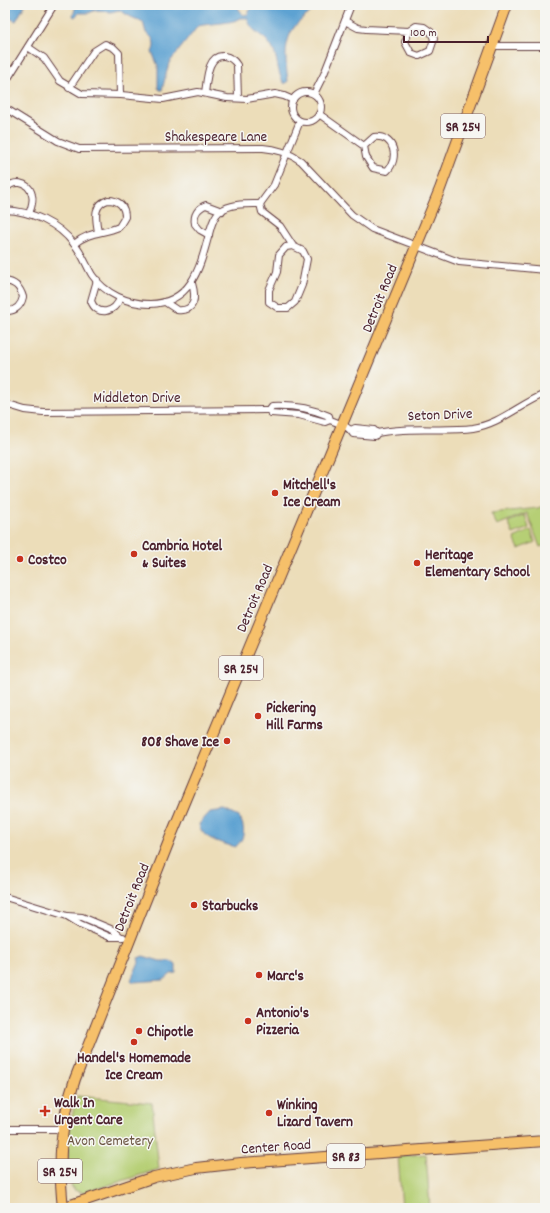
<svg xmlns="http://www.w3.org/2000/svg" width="550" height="1213" font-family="Dekko,sans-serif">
<rect width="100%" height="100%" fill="#f6f6f2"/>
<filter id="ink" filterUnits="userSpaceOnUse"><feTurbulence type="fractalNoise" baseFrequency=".025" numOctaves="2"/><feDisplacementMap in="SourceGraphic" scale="8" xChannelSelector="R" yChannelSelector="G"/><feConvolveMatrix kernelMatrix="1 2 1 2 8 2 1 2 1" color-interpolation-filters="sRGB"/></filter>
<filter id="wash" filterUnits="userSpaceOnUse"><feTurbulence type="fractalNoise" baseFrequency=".012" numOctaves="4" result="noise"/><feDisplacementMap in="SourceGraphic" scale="16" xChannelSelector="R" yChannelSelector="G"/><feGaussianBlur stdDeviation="0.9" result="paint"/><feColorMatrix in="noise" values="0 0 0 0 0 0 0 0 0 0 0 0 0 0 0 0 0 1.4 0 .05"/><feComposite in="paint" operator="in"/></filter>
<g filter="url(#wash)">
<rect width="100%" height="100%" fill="#ecddb9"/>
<g fill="#b6cf74" stroke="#807750">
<polygon points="545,505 545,545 540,547 527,513 497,525 491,513 538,508"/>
<polygon points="525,515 529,528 513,534 508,522"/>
<polygon points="531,530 535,542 519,549 514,538"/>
<path d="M77,1096L152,1103L159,1169L84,1193L74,1190C61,1174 71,1115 77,1096Z"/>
<polygon points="426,1154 430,1208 402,1208 398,1156"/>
</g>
<g fill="#5da2d2" stroke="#54607e">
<polygon points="5,5 25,5 16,21 5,16"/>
<path d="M76,5H228L237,6L243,15L248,14L252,5H306L311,12C305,17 297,23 293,29C283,44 286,65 288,81L285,84C276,74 279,57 271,46C263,33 253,35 247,18H241C232,24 211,23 198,26L169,63L162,90H160L158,88V66L152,52C156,45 154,37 146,33L143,22L131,17L119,10L111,12L96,10L89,13H79L75,17L73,16Z"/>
<path d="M225,810L239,817C246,827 245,840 235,847C222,843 201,839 199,824L210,812Z"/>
<polygon points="143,956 160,961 171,961 176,965 176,973 171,974 164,980 133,982 131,980 139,962 138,958"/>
</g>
</g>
<g filter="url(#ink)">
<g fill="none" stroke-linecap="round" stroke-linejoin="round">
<g stroke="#623c40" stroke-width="8">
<g id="street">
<polyline points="345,21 358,28 366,29 409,31 416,26 424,27 431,32 434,39 430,51 419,56 411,53 405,42 409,31"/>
<polyline points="492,46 545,46"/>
<polyline points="28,47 44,58 60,81 82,94 121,95 163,99 198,92 227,98 247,99 275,94 284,96 293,100"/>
<polyline points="5,83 54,5"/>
<polyline points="69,88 94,51 105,44 114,48 119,53 120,95"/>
<circle cx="306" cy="107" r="15"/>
<path d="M205,93C207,81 207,54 224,56C230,57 234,60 237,65L238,98"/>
<polyline points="314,94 324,74 351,5"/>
<path d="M5,108L58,141L79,149L263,148C276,149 290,153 301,161L352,215L372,229L459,262L545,270"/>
<polyline points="319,114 364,146"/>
<path d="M374,137C394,135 400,158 387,171L373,168L366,157L364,146Z"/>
<path d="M5,190C12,179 29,181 32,195C34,201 31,208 29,214"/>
<polyline points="260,204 262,212 280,226 293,246 303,251 307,259 302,285 295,302 288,308 278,308 269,302 269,290 277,272 279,255 286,247 293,246"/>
<polyline points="260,204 274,185 300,121"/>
<path d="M5,210C31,211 58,223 74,244C82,253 86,265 92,275C105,294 128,304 150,304C192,303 200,267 209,234C211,227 213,217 219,212C231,203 246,204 260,204"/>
<path d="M209,235L200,230L195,224C193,215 198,208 206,205L222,211"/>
<path d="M74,244C90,231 102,234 119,227L125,217C125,206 119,200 108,200C92,205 96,219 98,232"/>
<path d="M97,280L91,301C97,317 115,313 120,298"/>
<path d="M5,281C15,282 20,287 23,297C21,306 15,312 5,311"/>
<path d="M165,302L177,310C196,312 196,297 192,283"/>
<path d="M5,404L25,410L43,412L264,410H269L272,406C292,405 310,408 329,416L330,420L325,422L299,415L271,413L269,410"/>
<path d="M330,420C338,423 349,426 353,434L375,436L377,433L374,430L355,428L351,430"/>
<path d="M377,433C409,426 441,432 473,428C500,424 520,404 545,394"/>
<polyline points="5,897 67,916 82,917 113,930 121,937"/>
<polyline points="67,916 80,924 110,937 123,937"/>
<polyline points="5,1129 62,1129"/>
</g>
</g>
<g stroke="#623c40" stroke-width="12">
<g id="primary">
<polyline points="62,1208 154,1177 196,1168 241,1163 545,1141"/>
<path d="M63,1208C58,1161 60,1124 75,1079L171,836L440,189L507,5"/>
</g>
</g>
<use href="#street" stroke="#fff" stroke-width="6"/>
<use href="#primary" stroke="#f6c06b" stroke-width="10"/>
</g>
</g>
<g fill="#c8321e" stroke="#f6f6f2" stroke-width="1.5">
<circle cx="275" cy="493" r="4"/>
<circle cx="134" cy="554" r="4"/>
<circle cx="20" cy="559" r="4"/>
<circle cx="417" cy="563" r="4"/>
<circle cx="258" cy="716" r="4"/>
<circle cx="227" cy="741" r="4"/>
<circle cx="194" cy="905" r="4"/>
<circle cx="259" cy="975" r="4"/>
<circle cx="248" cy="1021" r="4"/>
<circle cx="139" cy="1031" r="4"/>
<circle cx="134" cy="1042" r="4"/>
<path d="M43 1105h4v4h4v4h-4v4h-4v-4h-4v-4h4z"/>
<circle cx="269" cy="1113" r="4"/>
</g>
<g text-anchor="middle" stroke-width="3" stroke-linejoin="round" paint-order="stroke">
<g fill="#f6f6f2" stroke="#7e6067" stroke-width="1">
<rect x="441" y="114" width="44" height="24" rx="3"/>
<rect x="219" y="656" width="44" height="24" rx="3"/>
<rect x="327" y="1144" width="38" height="24" rx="3"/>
<rect x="38" y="1159" width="44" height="24" rx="3"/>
</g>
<g font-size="14" font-weight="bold" fill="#4a1f2b">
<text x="463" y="131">SR 254</text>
<text x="241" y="673">SR 254</text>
<text x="346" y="1161">SR 83</text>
<text x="60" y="1176">SR 254</text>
</g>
<g font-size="15" fill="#4a1f2b" stroke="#f6f6f2">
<text x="216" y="141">Shakespeare Lane</text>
<text transform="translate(379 298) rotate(-68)" y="5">Detroit Road</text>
<text x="137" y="402">Middleton Drive</text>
<text transform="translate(440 414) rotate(-2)" y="5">Seton Drive</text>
<text transform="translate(254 598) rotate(-67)" y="5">Detroit Road</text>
<text transform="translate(131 897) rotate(-68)" y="5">Detroit Road</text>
<text transform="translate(276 1146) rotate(-4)" y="5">Center Road</text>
</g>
<g font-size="15" font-weight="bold" fill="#4a1f2b" stroke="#f6f6f2" text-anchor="start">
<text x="283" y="489">Mitchell's<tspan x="283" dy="17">Ice Cream</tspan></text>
<text x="142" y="550">Cambria Hotel<tspan x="142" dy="17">&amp; Suites</tspan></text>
<text x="425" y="559">Heritage<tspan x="425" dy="17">Elementary School</tspan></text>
<text x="28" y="564">Costco</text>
<text x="266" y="712">Pickering<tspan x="266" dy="17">Hill Farms</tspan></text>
<text x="219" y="746" text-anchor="end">808 Shave Ice</text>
<text x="202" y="910">Starbucks</text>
<text x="267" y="980">Marc's</text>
<text x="256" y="1017">Antonio's<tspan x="256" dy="17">Pizzeria</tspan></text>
<text x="147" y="1036">Chipotle</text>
<text x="134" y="1062" text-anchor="middle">Handel's Homemade<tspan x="134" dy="17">Ice Cream</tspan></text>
<text x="54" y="1107">Walk In<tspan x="54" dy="17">Urgent Care</tspan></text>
<text x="277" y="1109">Winking<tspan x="277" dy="17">Lizard Tavern</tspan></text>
</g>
<g font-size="15" fill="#6a5441" stroke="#f6f6f2">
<text x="110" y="1145">Avon Cemetery</text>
</g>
</g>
<rect width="550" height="1213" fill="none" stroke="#f6f6f2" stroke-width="20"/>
<path d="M404 36v6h84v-6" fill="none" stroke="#4a1f2b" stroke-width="2"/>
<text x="410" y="36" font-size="12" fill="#4a1f2b" stroke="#f6f6f2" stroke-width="3" paint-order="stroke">100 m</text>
</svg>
